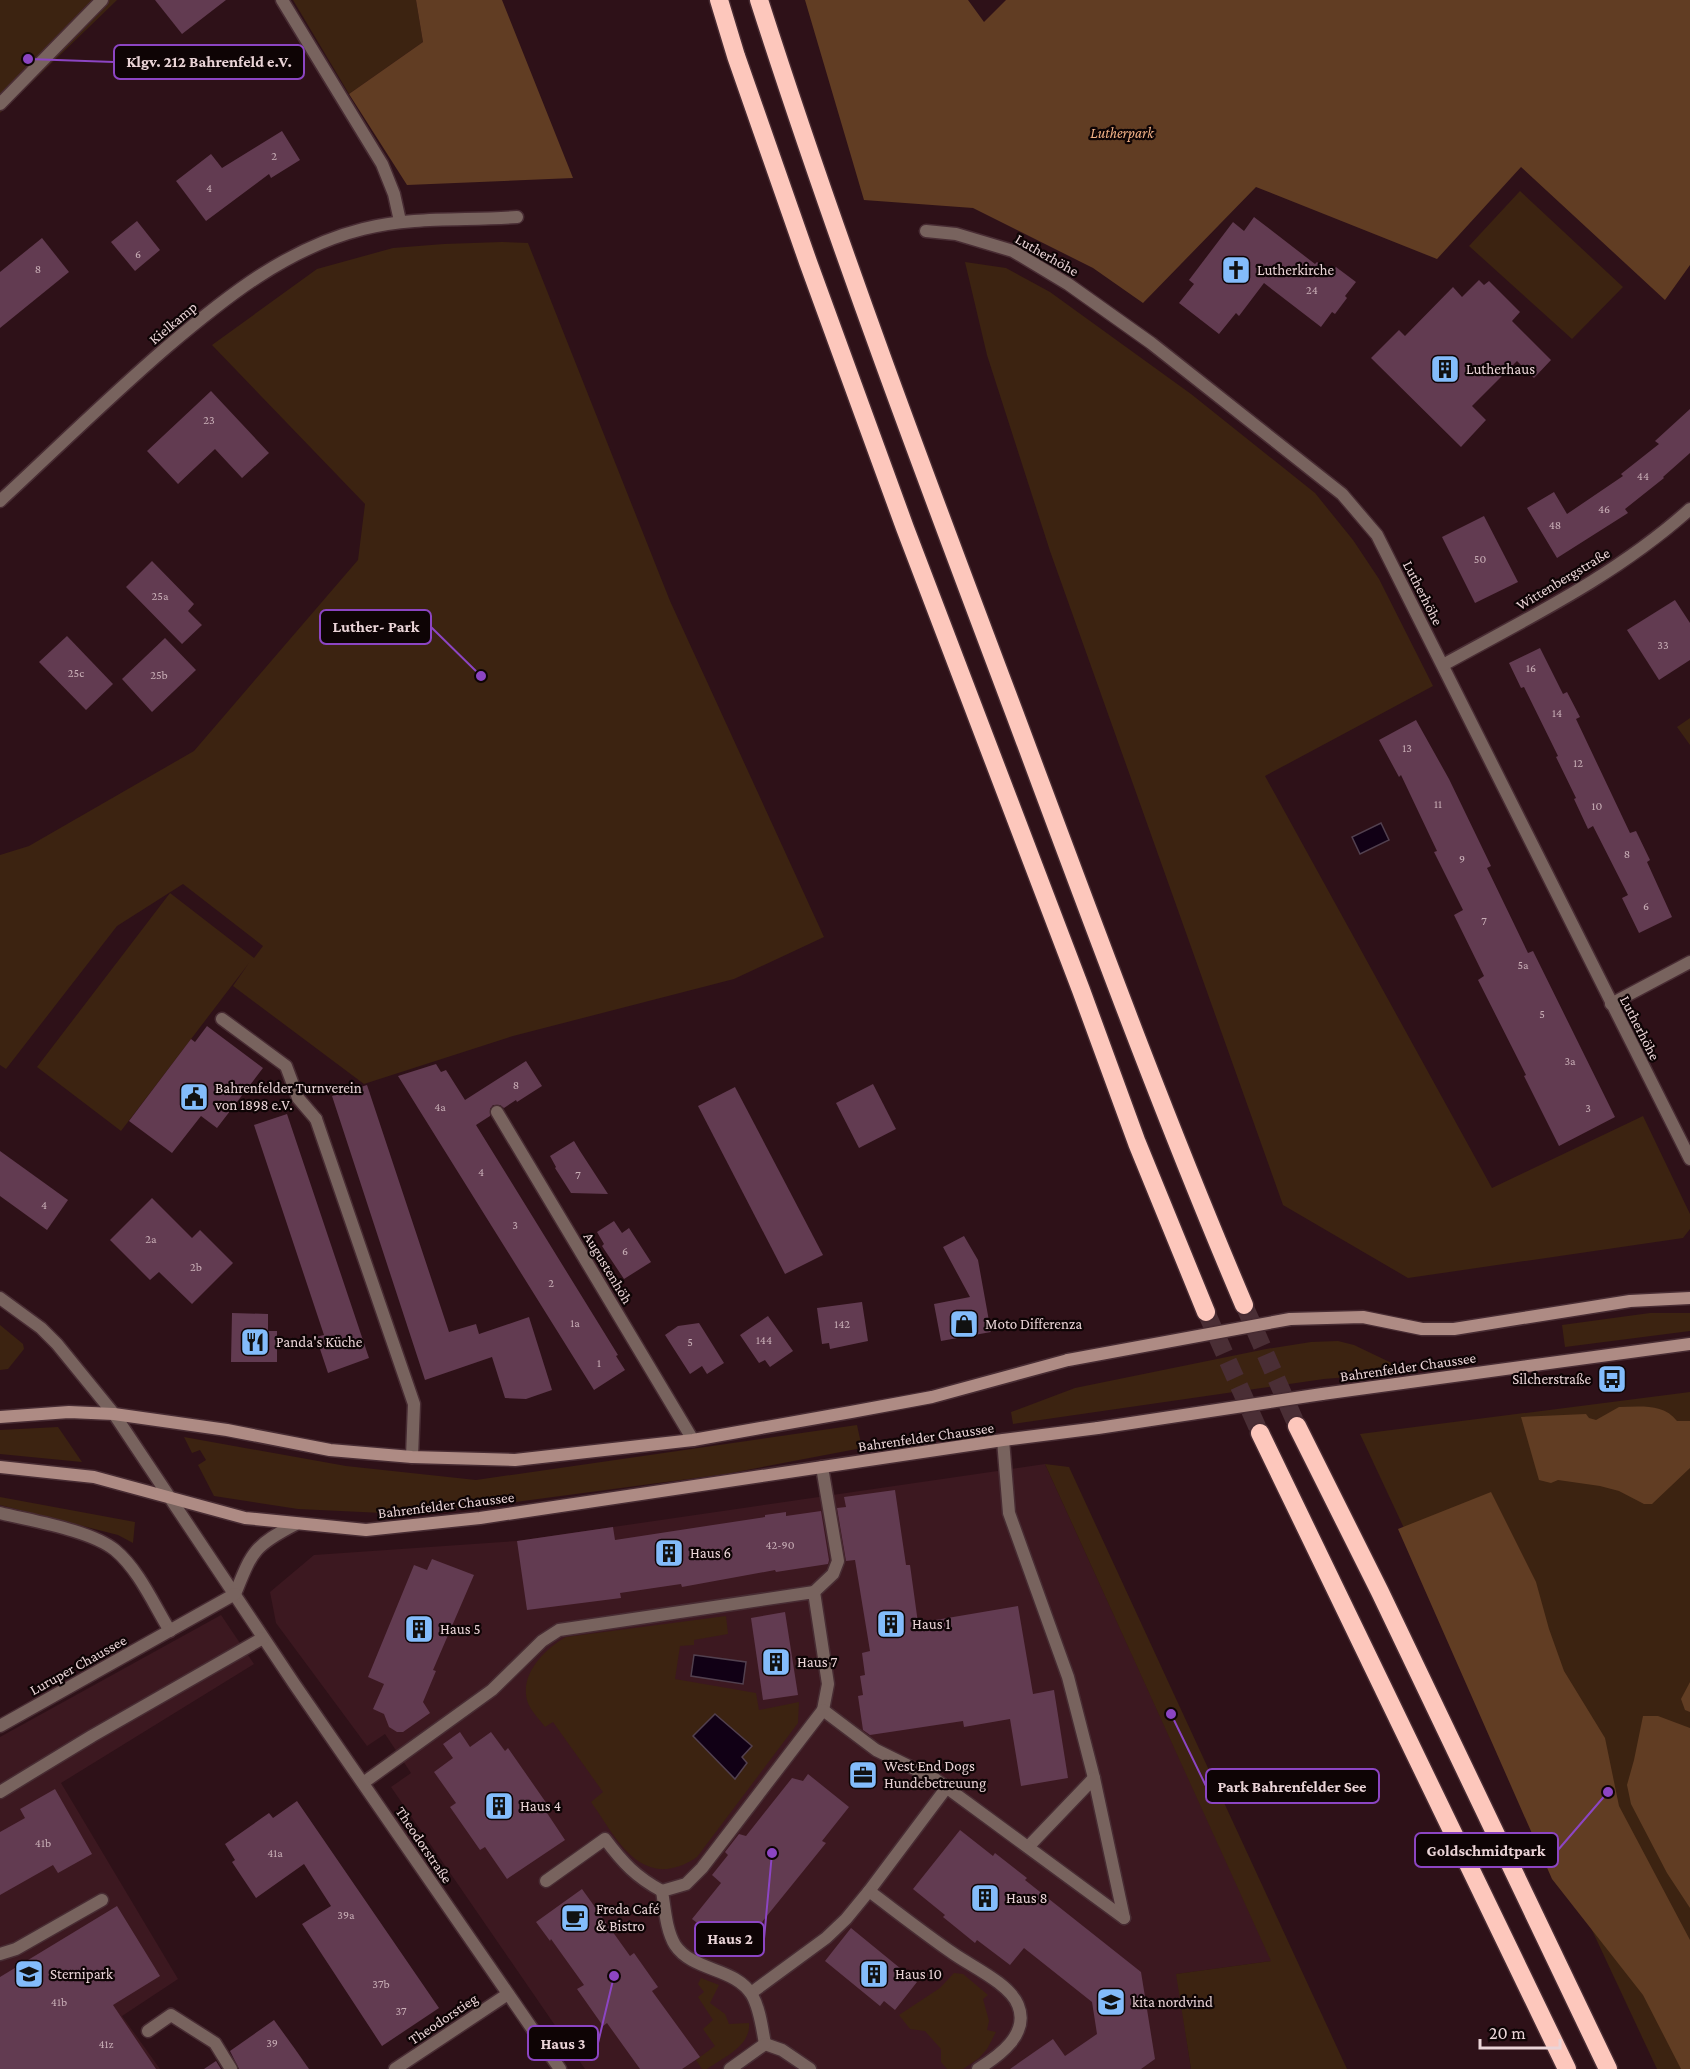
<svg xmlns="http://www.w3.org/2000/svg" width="1690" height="2069" font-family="'Crimson Pro',serif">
<rect width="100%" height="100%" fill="#2e1118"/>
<g fill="#3c1820">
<polygon points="1045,1464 1272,1961 1177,1974 1191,2069 585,2069 391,1787 411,1773 385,1734 367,1746 276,1623 270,1592 314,1555 517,1541"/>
<polygon points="221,1615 254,1664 61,1783 178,1979 122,2016 160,2069 0,2069 0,1737"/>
</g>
<g fill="#3c2311">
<polygon points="0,0 117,0 0,113"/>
<polygon points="293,0 416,0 423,42 349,94"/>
<polygon points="1520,191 1623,287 1572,339 1469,246"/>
<polygon points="502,242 528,243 670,601 824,937 734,979 513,1036 364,1084 233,986 249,963 121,1131 37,1067 170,893 254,958 263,946 183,884 117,926 6,1069 0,1065 0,855 29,846 194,751 358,560 365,504 212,345 317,269 393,248 444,244"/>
<polygon points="965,262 1006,268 1050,292 1191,394 1315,493 1353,540 1379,579 1433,686 1265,776 1492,1188 1643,1116 1690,1214 1690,1229 1683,1238 1408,1278 1283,1205 1050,551 987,355"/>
<polygon points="1690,718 1690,745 1677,727"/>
<polygon points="1650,1313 1690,1313 1690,1331 1565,1347 1562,1325"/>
<polygon points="0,1325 23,1344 24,1349 8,1369 0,1370"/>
<polygon points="1338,1341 1354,1345 1400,1367 1360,1376 1324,1379 1013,1424 1011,1412 1075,1388 1266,1349 1311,1342"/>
<polygon points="1690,1392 1690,2069 1657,2069 1360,1434"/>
<polygon points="857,1425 862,1448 726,1474 486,1506 383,1513 298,1509 214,1496 198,1465 206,1460 200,1450 192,1453 184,1437 346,1466 476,1480"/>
<polygon points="58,1427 82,1462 0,1454 0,1430"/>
<polygon points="1045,1464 1069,1467 1347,2069 1191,2069 1176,1974 1271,1961"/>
<polygon points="0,1497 135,1522 133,1543 118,1535 0,1505"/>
<path d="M726,1616L728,1634L694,1640V1645L680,1646L675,1679L756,1693L759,1710L799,1702L798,1723L697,1857C687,1864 679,1867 667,1869C630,1872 610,1828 591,1802L603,1792L553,1722L545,1727C540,1720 531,1711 528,1703C518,1676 544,1649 566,1637Z"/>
<polygon points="954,1973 963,1974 988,1995 983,1999 989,2021 987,2030 996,2032 987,2049 979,2058 963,2069 947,2069 941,2062 941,2049 925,2031 910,2029 899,2015 940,1988"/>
<path d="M701,1978L719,1985L710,2003L725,2014L729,2024L749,2023C751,2046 724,2057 707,2069H702L696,2060L715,2046L703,2029L713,2020L698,1997L704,1992L698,1984Z"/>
</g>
<g fill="#613d23">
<polygon points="416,0 502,0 573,178 407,185 349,94 423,42"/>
<polygon points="805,0 968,0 984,22 1006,0 1690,0 1690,265 1665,300 1521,167 1437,259 1256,187 1143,303 1093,268 973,208 864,200"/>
<path d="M1619,1407C1639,1407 1663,1403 1677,1421H1690V1468L1652,1504H1644L1619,1491L1600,1486L1558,1480L1551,1483L1539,1480L1521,1417L1586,1414L1589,1418L1596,1420Z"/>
<polygon points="1491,1492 1536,1582 1549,1629 1564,1671 1605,1738 1619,1806 1690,1940 1690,2069 1681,2069 1643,1995 1552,1879 1398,1529"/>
<polygon points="1690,1682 1690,1712 1685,1710 1681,1699"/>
<polygon points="1643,1716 1658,1716 1690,1728 1690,1908 1667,1873 1631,1804 1627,1785 1634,1760"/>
</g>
<g fill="#110015" stroke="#52404f" stroke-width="1.5">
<polygon points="1381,823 1389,840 1360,854 1352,837"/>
<polygon points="694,1655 746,1662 743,1684 691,1676"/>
<polygon points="715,1714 752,1746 742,1757 747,1763 735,1779 693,1736"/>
</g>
<g fill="#623b51">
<polygon points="155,0 226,0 182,34"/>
<polygon points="282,131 300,160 271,178 269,174 206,221 176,181 211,154 222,168"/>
<polygon points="1254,217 1315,264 1317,262 1331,273 1336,267 1356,282 1345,296 1347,298 1335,314 1332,312 1321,327 1264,283 1239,316 1236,313 1219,334 1179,303 1194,284 1189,280 1233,222 1244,231"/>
<polygon points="137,221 160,250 135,271 111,242"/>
<polygon points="42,238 69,272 0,328 0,272"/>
<polygon points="1479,280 1484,285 1489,281 1520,312 1512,321 1551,360 1534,378 1517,361 1472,406 1486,420 1461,447 1371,358 1399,330 1405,336 1453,287 1462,297"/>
<polygon points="211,391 269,453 242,478 215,449 178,484 147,451"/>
<polygon points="1690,409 1690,453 1663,477 1664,478 1625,509 1628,513 1557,558 1527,508 1554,492 1567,514 1623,476 1621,474 1659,444 1655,441"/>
<polygon points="1484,516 1518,582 1475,603 1442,537"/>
<polygon points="152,561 194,604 188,611 202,625 182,644 126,587"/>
<polygon points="1675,600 1690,623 1690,660 1659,680 1627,630"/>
<polygon points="67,636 113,684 86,710 39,662"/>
<polygon points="165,638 196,670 152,712 122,679"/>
<polygon points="1540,648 1563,694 1567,692 1580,717 1576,719 1630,833 1636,831 1650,860 1647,862 1672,917 1639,933 1622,898 1628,895 1593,826 1588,829 1574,799 1576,798 1556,757 1558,756 1524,687 1521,688 1509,663"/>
<polygon points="1416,720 1449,779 1491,866 1487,868 1528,953 1533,951 1615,1117 1559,1146 1524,1076 1526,1075 1478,980 1484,976 1454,915 1463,910 1434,852 1437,851 1401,775 1399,777 1379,740"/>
<polygon points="207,1026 263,1068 217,1128 201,1116 172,1153 129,1121 191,1039 195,1042"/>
<polygon points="526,1061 542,1086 517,1102 516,1100 504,1108 500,1105 493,1105 490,1109 490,1116 476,1125 618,1355 616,1356 625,1370 594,1390 398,1076 436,1064 441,1072 446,1070 465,1100"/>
<polygon points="873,1084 896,1129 859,1148 836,1103"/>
<polygon points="367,1085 449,1332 476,1324 479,1334 529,1317 552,1390 526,1399 505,1398 492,1357 425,1380 332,1096"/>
<polygon points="735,1087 823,1255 785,1274 698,1106"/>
<polygon points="287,1114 369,1358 328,1373 316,1337 324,1335 254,1125"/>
<polygon points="574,1141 580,1151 608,1194 571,1193 555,1168 556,1167 550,1156"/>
<polygon points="0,1151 68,1200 47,1230 0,1196"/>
<polygon points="152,1198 192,1238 200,1230 233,1263 192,1304 159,1272 150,1280 110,1240"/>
<polygon points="614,1221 622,1233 629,1228 651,1262 624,1279 602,1246 604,1244 597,1232"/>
<polygon points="964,1236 978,1260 991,1332 941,1341 934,1304 970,1297 943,1247"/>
<polygon points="862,1302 868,1341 830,1349 829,1343 822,1344 817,1308"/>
<polygon points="232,1313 268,1314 268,1331 277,1331 277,1362 231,1362"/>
<polygon points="768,1316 793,1351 770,1367 765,1360 759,1363 740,1335"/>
<polygon points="699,1323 724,1363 707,1374 702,1366 690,1374 665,1335 678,1326"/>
<polygon points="895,1490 906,1565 910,1565 918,1623 1018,1606 1033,1694 1054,1690 1068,1778 1021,1786 1010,1719 964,1727 963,1721 870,1735 863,1730 858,1696 863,1695 860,1676 865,1675 862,1653 870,1651 855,1560 846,1561 837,1508 846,1507 844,1497"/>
<polygon points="821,1511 829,1560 828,1564 776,1572 775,1570 682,1587 681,1584 620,1593 621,1598 527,1610 517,1541 613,1527 615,1540 765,1517 765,1515 786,1512 786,1516"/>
<polygon points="432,1559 474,1575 433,1670 436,1671 423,1702 430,1713 403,1732 397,1732 389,1727 384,1714 373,1709 384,1684 368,1677 414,1565 427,1570"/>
<polygon points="785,1612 798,1695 763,1700 751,1618"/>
<polygon points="460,1732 470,1747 491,1732 505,1751 508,1748 547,1804 543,1807 565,1840 507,1879 485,1847 480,1850 457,1817 450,1807 456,1803 434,1772 453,1758 443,1744"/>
<polygon points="808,1774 849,1807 822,1841 826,1843 737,1953 692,1919 721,1883 712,1875 728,1855 725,1852 739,1834 746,1836 792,1778 803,1781"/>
<polygon points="55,1789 92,1854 58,1873 53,1865 0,1895 0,1832 25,1818 20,1809"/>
<polygon points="297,1801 439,2008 382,2046 302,1924 331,1906 304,1864 256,1898 232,1862 235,1860 225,1844 269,1813 273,1818"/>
<polygon points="960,1830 993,1856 995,1853 1027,1878 1025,1880 1141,1972 1155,2059 1141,2069 1010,2069 1053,2039 1065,2056 1097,2034 1092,2002 1024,1948 1010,1965 977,1940 975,1943 943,1917 945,1915 913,1889"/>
<polygon points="582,1889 630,1956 634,1953 658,1987 652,1991 700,2057 682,2069 640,2069 607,2023 603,2026 577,1989 584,1985 551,1939 550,1941 536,1922"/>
<polygon points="117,1906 160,1976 113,2005 156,2069 0,2069 0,1977"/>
<polygon points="851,1928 917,1982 895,2010 884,2001 880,2006 825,1961"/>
<polygon points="274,2020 295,2049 309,2069 239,2069 230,2051"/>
<polygon points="216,2061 221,2069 204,2069"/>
</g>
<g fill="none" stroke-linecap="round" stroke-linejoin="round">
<g stroke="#4a2e35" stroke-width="18" stroke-dasharray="18 9" stroke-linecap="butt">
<polyline points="1244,1305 1297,1426"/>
<polyline points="1206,1312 1260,1433"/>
</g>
<g stroke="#482c33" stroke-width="15">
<g id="lane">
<polyline points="0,104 102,0"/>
<polyline points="222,1019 286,1066 298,1098 316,1119"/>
<polyline points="1003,1440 1009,1513 1068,1677 1094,1778"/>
<polyline points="814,1592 833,1574 838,1561 822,1467"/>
<polyline points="363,1783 492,1690 542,1641 559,1630 814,1592 828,1684 823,1710"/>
<polyline points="1028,1847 1094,1778 1124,1918"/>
<path d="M546,1881L605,1839C623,1863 636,1877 662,1891"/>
<polyline points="869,1891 947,1787"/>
<polyline points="0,1954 16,1949 102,1900"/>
<path d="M751,1993L826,1938L846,1919L869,1891C897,1912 925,1934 954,1954C971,1966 1010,1984 1018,2005C1030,2034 999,2056 978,2069"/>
<polyline points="148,2031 171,2015 215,2043 231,2069"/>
<path d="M765,2044C762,2028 760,2009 752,1995C735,1967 693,1972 675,1945C666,1930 665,1909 662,1891L686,1884L702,1868L823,1710L876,1750L935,1779L1124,1918"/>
<polyline points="765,2044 782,2050 810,2069"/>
<polyline points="730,2069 765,2044"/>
</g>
</g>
<g stroke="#482c33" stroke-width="15">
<g id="street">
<polyline points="282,0 382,164 394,194 400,221"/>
<polyline points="926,231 956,234 1013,251 1068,284 1151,343 1342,494 1377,535 1690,1159"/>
<path d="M0,501C55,450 109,397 167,347C226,297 287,248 363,229C414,216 466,221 517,217"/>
<path d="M1443,665C1528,618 1617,575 1690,509"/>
<polyline points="1611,1004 1690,962"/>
<polyline points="497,1112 693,1440"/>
<polyline points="316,1119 414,1404 412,1457"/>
<polyline points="0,1298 41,1328 57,1344 114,1414 295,1685 560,2069"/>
<path d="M0,1513C32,1521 90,1530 115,1550C139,1570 154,1605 170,1631"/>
<path d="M235,1594C252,1552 253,1546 296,1524"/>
<polyline points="0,1726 235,1594"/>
<polyline points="0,1792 92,1736 263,1638"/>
<polyline points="395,2069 508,1994"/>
</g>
</g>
<g stroke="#482c33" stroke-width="15">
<g id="secondary">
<polyline points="1290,1319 1363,1317 1422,1329 1454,1329 1630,1301 1690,1298"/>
<polyline points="1322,1394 1690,1344"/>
<polyline points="0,1417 69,1412 114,1414 227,1430 330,1450 412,1457 515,1460 693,1440 851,1412 932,1397 1068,1360"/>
<polyline points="0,1467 94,1477 245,1518 366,1530 480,1518 1003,1440 1098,1428"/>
</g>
</g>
<g stroke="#482c33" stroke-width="21">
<g id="highway">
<polyline points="719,0 736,56 808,262 905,528 1081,990 1137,1143 1206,1312"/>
<path d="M759,0C836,240 925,476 1014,712C1088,910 1161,1110 1244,1305"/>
<polyline points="1297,1426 1380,1592 1608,2069"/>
<polyline points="1260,1433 1567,2069"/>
</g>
</g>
<use href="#lane" stroke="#78635e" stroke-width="12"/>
<use href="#street" stroke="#78635e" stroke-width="12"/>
<use href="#secondary" stroke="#ae8b84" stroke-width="12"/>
<use href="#highway" stroke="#fdc7bc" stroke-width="18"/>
<g stroke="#482c33" stroke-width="15" stroke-linecap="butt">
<g id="secondary-bridge">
<polyline points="1068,1360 1290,1319"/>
<polyline points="1098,1428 1322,1394"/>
</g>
</g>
<use href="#secondary-bridge" stroke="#ae8b84" stroke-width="12"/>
</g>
<defs>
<g id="church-square" transform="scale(1.5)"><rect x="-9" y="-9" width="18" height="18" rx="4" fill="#83bcfb" stroke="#0e0405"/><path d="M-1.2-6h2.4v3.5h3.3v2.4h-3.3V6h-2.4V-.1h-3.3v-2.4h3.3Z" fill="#111"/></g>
<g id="building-square" transform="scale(1.5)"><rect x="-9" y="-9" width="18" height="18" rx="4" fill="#83bcfb" stroke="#0e0405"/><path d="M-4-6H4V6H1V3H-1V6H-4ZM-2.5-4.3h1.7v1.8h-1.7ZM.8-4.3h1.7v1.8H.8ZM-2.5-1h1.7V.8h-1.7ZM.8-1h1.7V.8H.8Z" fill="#111"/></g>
<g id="civic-square" transform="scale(1.5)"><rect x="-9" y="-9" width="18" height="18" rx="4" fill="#83bcfb" stroke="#0e0405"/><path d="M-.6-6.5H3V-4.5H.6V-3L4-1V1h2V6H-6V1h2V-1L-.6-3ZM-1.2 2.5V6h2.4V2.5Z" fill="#111"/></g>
<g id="shop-square" transform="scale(1.5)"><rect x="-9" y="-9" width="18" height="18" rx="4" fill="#83bcfb" stroke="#0e0405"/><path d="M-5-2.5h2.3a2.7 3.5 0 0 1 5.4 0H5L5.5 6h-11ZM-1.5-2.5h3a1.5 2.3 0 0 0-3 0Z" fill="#111"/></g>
<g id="restaurant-square" transform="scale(1.5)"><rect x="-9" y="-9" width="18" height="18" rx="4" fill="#83bcfb" stroke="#0e0405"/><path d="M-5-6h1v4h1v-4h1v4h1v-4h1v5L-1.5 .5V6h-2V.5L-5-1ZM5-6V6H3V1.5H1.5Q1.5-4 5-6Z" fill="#111"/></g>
<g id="bus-square" transform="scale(1.5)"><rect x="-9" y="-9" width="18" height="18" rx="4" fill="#83bcfb" stroke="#0e0405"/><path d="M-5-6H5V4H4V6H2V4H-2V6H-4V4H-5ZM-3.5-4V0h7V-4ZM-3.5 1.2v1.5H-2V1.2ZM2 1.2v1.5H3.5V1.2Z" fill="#111"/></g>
<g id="office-square" transform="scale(1.5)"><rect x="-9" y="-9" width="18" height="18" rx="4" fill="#83bcfb" stroke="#0e0405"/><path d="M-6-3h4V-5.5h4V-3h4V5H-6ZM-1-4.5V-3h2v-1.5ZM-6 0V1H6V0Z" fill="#111"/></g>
<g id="cafe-square" transform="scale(1.5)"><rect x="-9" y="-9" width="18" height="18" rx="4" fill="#83bcfb" stroke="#0e0405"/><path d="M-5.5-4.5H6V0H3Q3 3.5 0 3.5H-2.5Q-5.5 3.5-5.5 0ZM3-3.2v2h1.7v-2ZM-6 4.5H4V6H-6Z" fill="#111"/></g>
<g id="school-square" transform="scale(1.5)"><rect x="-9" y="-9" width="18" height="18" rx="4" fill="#83bcfb" stroke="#0e0405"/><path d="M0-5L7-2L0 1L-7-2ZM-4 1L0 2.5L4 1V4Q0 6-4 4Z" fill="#111"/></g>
</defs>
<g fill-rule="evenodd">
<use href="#church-square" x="1236" y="270"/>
<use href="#building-square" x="1445" y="369"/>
<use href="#civic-square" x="194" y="1097"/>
<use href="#shop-square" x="964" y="1324"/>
<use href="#restaurant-square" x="255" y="1342"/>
<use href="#bus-square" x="1612" y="1379"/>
<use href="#building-square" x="669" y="1553"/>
<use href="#building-square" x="891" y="1624"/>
<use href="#building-square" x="419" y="1629"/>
<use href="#building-square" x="776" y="1662"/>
<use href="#office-square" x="863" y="1775"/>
<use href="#building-square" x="499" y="1806"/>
<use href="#building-square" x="985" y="1898"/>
<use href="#cafe-square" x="575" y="1918"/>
<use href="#school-square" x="29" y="1974"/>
<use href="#building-square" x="874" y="1974"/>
<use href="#school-square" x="1111" y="2002"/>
</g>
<g text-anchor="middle" stroke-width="4.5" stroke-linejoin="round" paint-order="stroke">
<g font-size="12" fill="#c8aeb6">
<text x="274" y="160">2</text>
<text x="209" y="192">4</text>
<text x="138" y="258">6</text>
<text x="38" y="273">8</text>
<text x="1312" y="294">24</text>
<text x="209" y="424">23</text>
<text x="1643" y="480">44</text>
<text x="1604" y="513">46</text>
<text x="1555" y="529">48</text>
<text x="1480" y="563">50</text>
<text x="160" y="600">25a</text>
<text x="1663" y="649">33</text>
<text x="1531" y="672">16</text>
<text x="76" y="677">25c</text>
<text x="159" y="679">25b</text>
<text x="1557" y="717">14</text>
<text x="1407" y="752">13</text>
<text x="1578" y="767">12</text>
<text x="1438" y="808">11</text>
<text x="1597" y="810">10</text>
<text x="1627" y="858">8</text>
<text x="1462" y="863">9</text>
<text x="1646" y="910">6</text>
<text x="1484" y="925">7</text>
<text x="1523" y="969">5a</text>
<text x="1542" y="1018">5</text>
<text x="1570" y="1065">3a</text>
<text x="516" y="1089">8</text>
<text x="440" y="1111">4a</text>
<text x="1588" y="1112">3</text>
<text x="481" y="1176">4</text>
<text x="578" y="1179">7</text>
<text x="44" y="1209">4</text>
<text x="515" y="1229">3</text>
<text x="151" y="1243">2a</text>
<text x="625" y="1255">6</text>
<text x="196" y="1271">2b</text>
<text x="551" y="1287">2</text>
<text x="575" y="1327">1a</text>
<text x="842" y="1328">142</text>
<text x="764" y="1344">144</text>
<text x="690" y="1346">5</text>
<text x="599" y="1367">1</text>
<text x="780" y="1549">42-90</text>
<text x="43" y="1847">41b</text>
<text x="275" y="1857">41a</text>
<text x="346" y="1919">39a</text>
<text x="381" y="1988">37b</text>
<text x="59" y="2006">41b</text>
<text x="401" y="2015">37</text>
<text x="272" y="2047">39</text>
<text x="106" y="2048">41z</text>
</g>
<g font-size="15" font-style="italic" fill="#f1b086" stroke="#0e0405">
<text x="1122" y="138">Lutherpark</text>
</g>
<g font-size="15" fill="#ead4d7" stroke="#0e0405">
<text transform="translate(1047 255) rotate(30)" y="5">Lutherhöhe</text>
<text transform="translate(173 323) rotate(-40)" y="5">Kielkamp</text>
<text transform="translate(1563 579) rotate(-31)" y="5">Wittenbergstraße</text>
<text transform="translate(1423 593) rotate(63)" y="5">Lutherhöhe</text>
<text transform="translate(1640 1028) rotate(63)" y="5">Lutherhöhe</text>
<text transform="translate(608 1268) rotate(59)" y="5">Augustenhöh</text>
<text transform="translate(1408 1367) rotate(-8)" y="5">Bahrenfelder Chaussee</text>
<text transform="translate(926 1437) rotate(-8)" y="5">Bahrenfelder Chaussee</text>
<text transform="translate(446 1505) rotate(-7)" y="5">Bahrenfelder Chaussee</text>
<text transform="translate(78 1665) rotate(-29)" y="5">Luruper Chaussee</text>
<text transform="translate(424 1845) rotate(56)" y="5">Theodorstraße</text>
<text transform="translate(443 2019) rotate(-34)" y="5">Theodorstieg</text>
</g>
<g font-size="15" fill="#ead4d7" stroke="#0e0405" text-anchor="start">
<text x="1257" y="275">Lutherkirche</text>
<text x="1466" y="374">Lutherhaus</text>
<text x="215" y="1093">Bahrenfelder Turnverein<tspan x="215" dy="17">von 1898 e.V.</tspan></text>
<text x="985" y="1329">Moto Differenza</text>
<text x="276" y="1347">Panda's Küche</text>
<text x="1591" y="1384" text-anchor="end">Silcherstraße</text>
<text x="690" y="1558">Haus 6</text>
<text x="912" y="1629">Haus 1</text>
<text x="440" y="1634">Haus 5</text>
<text x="797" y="1667">Haus 7</text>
<text x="884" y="1771">West End Dogs<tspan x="884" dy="17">Hundebetreuung</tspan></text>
<text x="520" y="1811">Haus 4</text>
<text x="1006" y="1903">Haus 8</text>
<text x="596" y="1914">Freda Café<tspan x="596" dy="17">&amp; Bistro</tspan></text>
<text x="50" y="1979">Sternipark</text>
<text x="895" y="1979">Haus 10</text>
<text x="1132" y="2007">kita nordvind</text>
</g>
</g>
<path fill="none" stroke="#8c45c3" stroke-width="2" d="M28 59L114 62M481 676L431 627M1171 1714L1206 1786M1608 1792L1558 1850M772 1853L764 1939M614 1976L598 2043"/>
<g fill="#8c45c3" stroke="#0e0405" stroke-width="2">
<circle cx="28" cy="59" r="6"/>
<circle cx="481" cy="676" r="6"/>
<circle cx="1171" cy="1714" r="6"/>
<circle cx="1608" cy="1792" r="6"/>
<circle cx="772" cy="1853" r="6"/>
<circle cx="614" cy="1976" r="6"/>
</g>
<g fill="#0e0405" stroke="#8c45c3" stroke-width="2">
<rect x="114" y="45" width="190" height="34" rx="6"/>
<rect x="320" y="610" width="111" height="34" rx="6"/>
<rect x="1206" y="1769" width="173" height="34" rx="6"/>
<rect x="1415" y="1833" width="143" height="34" rx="6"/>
<rect x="695" y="1922" width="69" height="34" rx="6"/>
<rect x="528" y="2026" width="70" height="34" rx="6"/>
</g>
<g font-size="16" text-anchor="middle" font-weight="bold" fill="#ead4d7">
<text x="209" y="67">Klgv. 212 Bahrenfeld e.V.</text>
<text x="376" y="632">Luther- Park</text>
<text x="1292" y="1792">Park Bahrenfelder See</text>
<text x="1486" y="1856">Goldschmidtpark</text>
<text x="730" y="1944">Haus 2</text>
<text x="563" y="2049">Haus 3</text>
</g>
<path d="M1480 2039v9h80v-9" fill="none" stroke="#ead4d7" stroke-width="3"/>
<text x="1489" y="2039" font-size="18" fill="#ead4d7" stroke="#0e0405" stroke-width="4.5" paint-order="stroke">20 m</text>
</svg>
